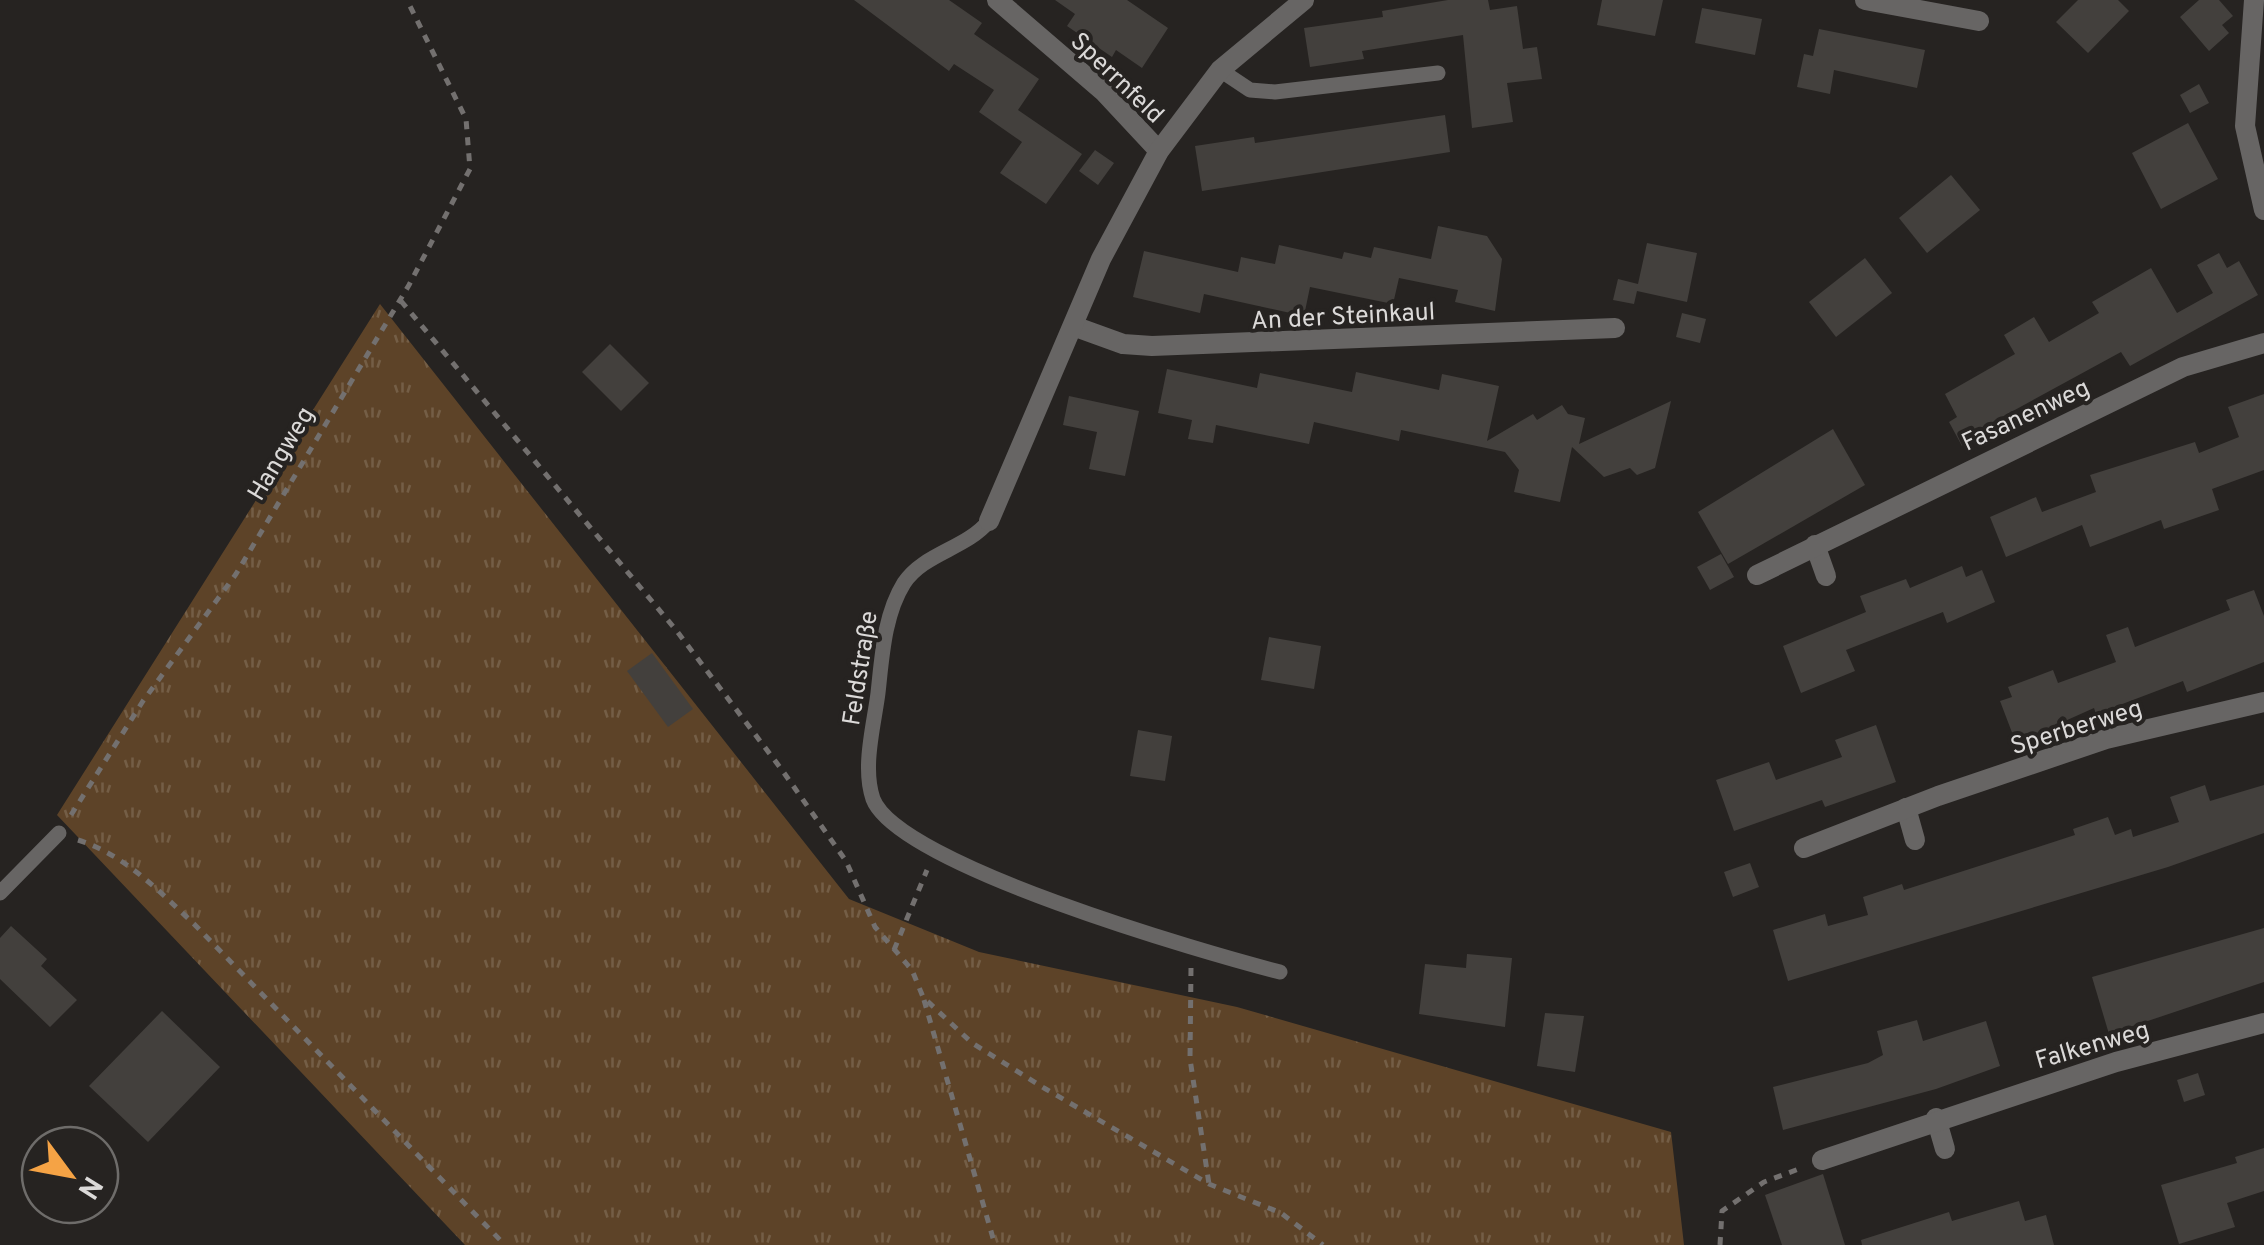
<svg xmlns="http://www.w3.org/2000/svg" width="2264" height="1245" font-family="Overpass,sans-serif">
<defs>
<pattern id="grass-tufts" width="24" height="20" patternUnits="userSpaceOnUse" patternTransform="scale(2.5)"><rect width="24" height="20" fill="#5d4328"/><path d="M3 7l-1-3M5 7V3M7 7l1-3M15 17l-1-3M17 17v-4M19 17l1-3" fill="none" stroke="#745e46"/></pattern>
</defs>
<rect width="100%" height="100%" fill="#262321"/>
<polygon fill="url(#grass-tufts)" points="380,304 849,899 979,952 1237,1007 1671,1132 1684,1245 465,1245 57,815"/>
<g fill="#43403d">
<polygon points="854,0 949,0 982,23 974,34 1039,79 1018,110 1082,154 1046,204 1000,173 1022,142 979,112 994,90 954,64 949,71"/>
<polygon points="1055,0 1127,0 1168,28 1142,68 1116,50 1112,57 1067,26 1075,14"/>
<polygon points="1448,0 1488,0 1490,10 1517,6 1523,49 1537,47 1542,79 1507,83 1513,122 1472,128 1463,35 1362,51 1364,59 1310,67 1304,28 1383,17 1382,11"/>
<polygon points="1602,0 1663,0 1655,36 1597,25"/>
<polygon points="2078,0 2118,0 2129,11 2088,53 2056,22"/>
<polygon points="2199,0 2219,0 2233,16 2222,25 2229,33 2209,51 2180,17"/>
<polygon points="1702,8 1762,19 1755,55 1695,43"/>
<polygon points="1819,29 1925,50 1917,88 1834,70 1830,94 1797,87 1804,54 1813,56"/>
<polygon points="2199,84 2209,103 2190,113 2180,95"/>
<polygon points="1445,115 1450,152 1202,191 1195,146 1254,137 1255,143"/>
<polygon points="2188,123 2218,179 2161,209 2132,153"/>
<polygon points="1095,150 1114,163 1098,185 1079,171"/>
<polygon points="1951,175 1980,210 1927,253 1899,218"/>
<polygon points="1438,226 1487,236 1502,259 1495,311 1455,302 1458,290 1399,278 1393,304 1310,287 1304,316 1204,294 1200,313 1133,297 1144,251 1238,272 1241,257 1275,264 1279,245 1342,259 1344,252 1371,258 1374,247 1431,259"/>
<polygon points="1647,243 1697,253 1687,302 1637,291 1634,304 1613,300 1618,279 1638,284"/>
<polygon points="2219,253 2227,268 2239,261 2258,295 2130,366 2121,352 1980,429 1982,434 1962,446 1949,422 1957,417 1945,394 2015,354 2004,335 2034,317 2049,342 2099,313 2092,302 2151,268 2177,313 2213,293 2197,265"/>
<polygon points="1865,258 1892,293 1836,337 1809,302"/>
<polygon points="1682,313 1706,319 1700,343 1676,337"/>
<polygon points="610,344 649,383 621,411 582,372"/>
<polygon points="1167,369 1257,388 1260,373 1352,392 1356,372 1439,390 1442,374 1499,386 1487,441 1533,414 1537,420 1562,405 1568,414 1585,418 1579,444 1671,401 1655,468 1637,475 1630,468 1604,477 1572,447 1560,502 1514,492 1519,470 1505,452 1401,430 1399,441 1314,422 1309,444 1216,425 1213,443 1188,439 1192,420 1158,413"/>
<polygon points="2264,394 2264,470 2212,489 2219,510 2164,529 2161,520 2090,547 2082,525 2006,557 1990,517 2036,497 2042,512 2096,492 2090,475 2195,442 2199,453 2239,437 2228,407"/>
<polygon points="1069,396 1139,411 1125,476 1089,469 1097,432 1063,425"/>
<polygon points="1833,429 1865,485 1728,564 1698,512"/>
<polygon points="1721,554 1734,577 1710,590 1697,567"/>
<polygon points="1962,566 1966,577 1982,570 1995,602 1947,623 1943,612 1846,650 1855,671 1801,693 1783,646 1866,612 1860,596 1906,579 1910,588"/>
<polygon points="2254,590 2264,616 2264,662 2187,692 2183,681 2096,714 2094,708 2016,743 2000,701 2012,697 2008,687 2053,670 2058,683 2116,662 2106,635 2128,627 2135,647 2230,610 2226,600"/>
<polygon points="1269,637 1321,646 1314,689 1261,680"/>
<polygon points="652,653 693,709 668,727 627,671"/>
<polygon points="1876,725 1896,782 1825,807 1822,800 1734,831 1716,780 1769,762 1776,780 1842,757 1835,740"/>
<polygon points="1138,730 1172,736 1165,781 1130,776"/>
<polygon points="2205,785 2210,801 2264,785 2264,833 2168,867 1788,981 1773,930 1825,914 1828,926 1868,915 1863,897 1902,884 1904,890 1979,866 2075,835 2073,829 2108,817 2115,835 2131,829 2133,837 2179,822 2170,797"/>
<polygon points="1750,863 1759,887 1733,897 1724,872"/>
<polygon points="11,926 47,959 41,966 77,1000 50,1027 0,979 0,938"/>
<polygon points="2264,928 2264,982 2109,1034 2092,977"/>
<polygon points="1467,954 1512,958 1505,1027 1419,1014 1425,964 1466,968"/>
<polygon points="162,1011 220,1067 148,1142 89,1086"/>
<polygon points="1545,1013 1584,1016 1575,1072 1537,1066"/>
<polygon points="1917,1020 1923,1041 1986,1021 2000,1066 1936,1089 1783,1130 1773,1087 1868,1063 1883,1055 1877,1031"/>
<polygon points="2198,1073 2205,1095 2184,1102 2177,1080"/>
<polygon points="2264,1148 2264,1191 2227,1203 2235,1227 2179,1244 2161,1185 2237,1163 2235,1157"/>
<polygon points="1823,1174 1845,1245 1782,1245 1765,1195"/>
<polygon points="2019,1201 2025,1221 2046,1215 2054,1245 1862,1245 1861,1240 1949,1212 1952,1221"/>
</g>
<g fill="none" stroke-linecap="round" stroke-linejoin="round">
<g stroke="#73706f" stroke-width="5" stroke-dasharray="8 8" stroke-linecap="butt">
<polyline points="401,301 676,630 782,770 846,861 875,927 912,970 923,997 972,1043 1044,1088 1209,1184 1281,1213 1323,1245"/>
<polyline points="71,815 143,701 236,574 409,285 470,169 466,119 407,0"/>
<path d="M78,840C125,855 159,891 194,924L505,1245"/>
<polyline points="894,950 927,870"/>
<polyline points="1191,968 1190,1059 1209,1184"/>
<polyline points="924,1000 995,1245"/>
<polyline points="1720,1245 1722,1211 1764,1182 1804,1167"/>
</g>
<g stroke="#676564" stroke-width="15">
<polyline points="1220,70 1250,90 1275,92 1438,73"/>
<path d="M989,521C966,549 924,553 904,583C884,615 882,657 878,693C874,725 862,767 873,799C898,865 1206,953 1280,972"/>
<polyline points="0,893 59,833"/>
</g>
<g stroke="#676564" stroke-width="20">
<polyline points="997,0 1104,92 1159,151"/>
<polyline points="1865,0 1979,21"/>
<polyline points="2254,0 2245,126 2264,210"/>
<polyline points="1076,327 1123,344 1152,346 1615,328"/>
<polyline points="989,521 1101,259 1159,151 1220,70 1304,0"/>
<polyline points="1815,545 1826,576"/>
<polyline points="1757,575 2183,367 2264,343"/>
<polyline points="1906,808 1915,840"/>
<polyline points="1804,848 1938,796 2106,739 2264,702"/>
<polyline points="1936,1118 1945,1149"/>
<polyline points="1822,1160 2116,1062 2264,1023"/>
</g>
</g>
<g text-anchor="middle" stroke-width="8" stroke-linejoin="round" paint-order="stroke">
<g font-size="25" fill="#dbd9d8" stroke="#262321">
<text transform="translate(1118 77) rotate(44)" y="9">Sperrnfeld</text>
<text transform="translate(1343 315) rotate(-3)" y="9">An der Steinkaul</text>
<text transform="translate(2025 414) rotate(-25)" y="9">Fasanenweg</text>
<text transform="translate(280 453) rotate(-59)" y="9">Hangweg</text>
<text transform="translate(859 668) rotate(-81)" y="9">Feldstraße</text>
<text transform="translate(2076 726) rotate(-17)" y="9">Sperberweg</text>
<text transform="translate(2092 1044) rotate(-16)" y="9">Falkenweg</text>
</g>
</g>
<g transform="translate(70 1175) rotate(122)"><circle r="48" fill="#262321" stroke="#6e6c6a" stroke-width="2.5"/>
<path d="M0-8L18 38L0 25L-18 38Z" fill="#f5a345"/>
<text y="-15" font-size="28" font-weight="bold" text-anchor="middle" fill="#dbd9d8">N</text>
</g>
</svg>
